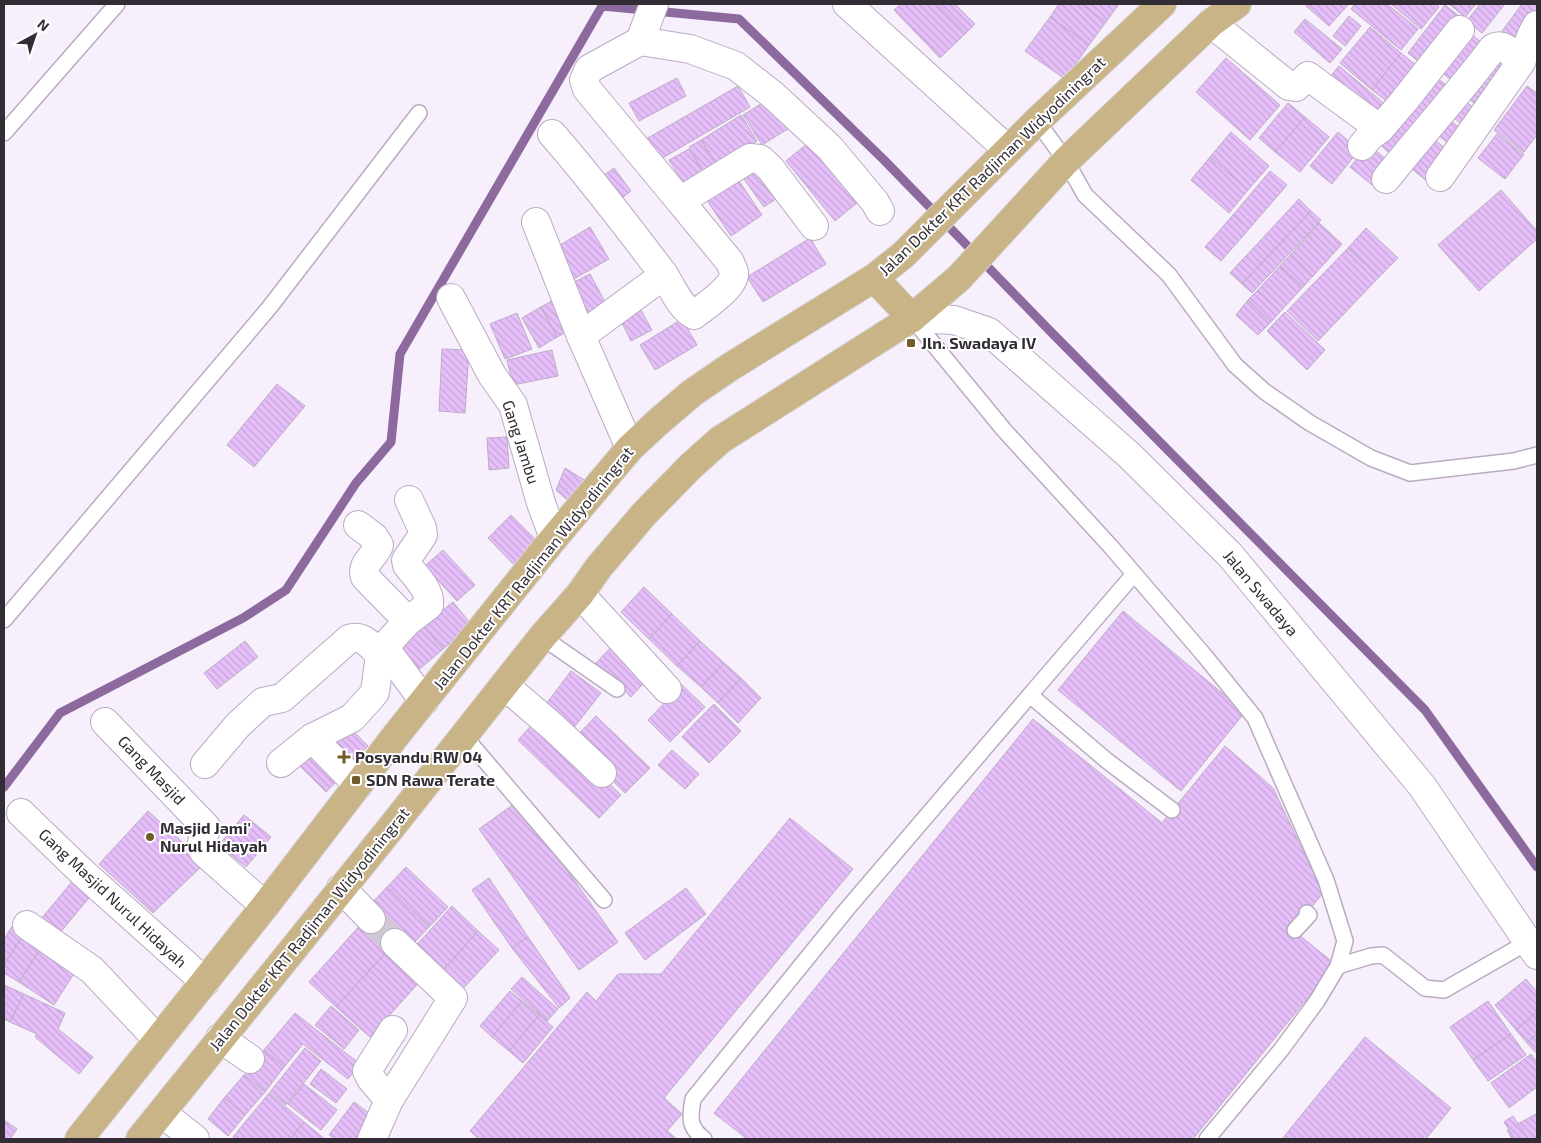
<svg xmlns="http://www.w3.org/2000/svg" width="1541" height="1143" font-family="'Exo 2',sans-serif">
<defs>
<pattern id="building-back-hatch" width="6" height="6" patternUnits="userSpaceOnUse" patternTransform="scale(1.25)"><rect width="6" height="6" fill="#e6bffa"/><path d="M-1 5l2 2M0 0l6 6M5-1l2 2" fill="none" stroke="#c6a4d7"/></pattern>
</defs>
<rect width="100%" height="100%" fill="#f8effd"/>
<g fill="none" stroke-linecap="round" stroke-linejoin="round">
<polyline stroke="#8d6a9e" stroke-width="9" points="4,787 60,713 243,618 286,590 356,483 391,442 400,354 602,6 739,19 884,160 1053,334 1425,710 1537,867"/>
</g>
<g fill="url(#building-back-hatch)" stroke="#bcaec3">
<polygon points="901,4 937,4 966,33 940,58 894,10"/>
<polygon points="937,4 955,4 975,24 966,33"/>
<polygon points="1059,4 1081,4 1106,22 1089,45 1050,17"/>
<polygon points="1081,4 1119,4 1106,22"/>
<polygon points="1308,4 1347,4 1348,5 1329,26 1306,6"/>
<polygon points="1355,4 1387,4 1418,29 1401,50 1351,9"/>
<polygon points="1391,4 1436,4 1439,7 1421,29"/>
<polygon points="1449,4 1476,4 1465,17"/>
<polygon points="1480,4 1505,4 1482,33 1467,21"/>
<polygon points="1522,4 1537,4 1537,13 1512,49 1497,38"/>
<polygon points="1445,5 1463,19 1425,67 1408,53"/>
<polygon points="1349,16 1361,26 1345,46 1333,36"/>
<polygon points="1050,17 1089,45 1065,79 1025,51"/>
<polygon points="1305,19 1342,49 1330,63 1294,32"/>
<polygon points="1370,27 1401,53 1372,90 1340,63"/>
<polygon points="1465,29 1491,50 1460,87 1434,66"/>
<polygon points="1401,53 1422,70 1393,106 1372,90"/>
<polygon points="1497,55 1513,67 1482,109 1465,96"/>
<polygon points="1226,58 1280,105 1250,140 1196,92"/>
<polygon points="1339,66 1391,109 1382,120 1330,77"/>
<polygon points="1435,75 1453,92 1395,158 1377,142"/>
<polygon points="677,78 686,96 639,121 629,103"/>
<polygon points="738,86 750,107 659,160 646,139"/>
<polygon points="1527,86 1537,93 1537,135 1524,152 1494,130"/>
<polygon points="772,97 791,127 762,145 743,115"/>
<polygon points="1464,100 1481,114 1468,130 1452,116"/>
<polygon points="1288,103 1305,117 1275,152 1259,138"/>
<polygon points="741,115 757,141 716,165 701,140"/>
<polygon points="1305,117 1329,137 1300,172 1275,152"/>
<polygon points="1451,121 1468,134 1456,149 1439,136"/>
<polygon points="1231,132 1269,166 1248,190 1210,157"/>
<polygon points="1338,132 1359,150 1332,184 1310,166"/>
<polygon points="1497,134 1524,154 1505,179 1478,158"/>
<polygon points="813,139 863,198 835,221 786,161"/>
<polygon points="701,140 716,165 704,172 689,147"/>
<polygon points="1435,140 1453,155 1429,183 1412,169"/>
<polygon points="1369,145 1391,163 1372,185 1350,167"/>
<polygon points="689,149 707,178 687,189 669,160"/>
<polygon points="1210,157 1248,190 1229,213 1191,180"/>
<polygon points="759,167 780,196 764,207 743,178"/>
<polygon points="614,168 631,191 614,204 597,180"/>
<polygon points="1270,171 1287,185 1249,229 1233,215"/>
<polygon points="737,178 762,215 731,236 706,199"/>
<polygon points="1501,190 1537,231 1537,239 1479,291 1438,245"/>
<polygon points="1299,199 1311,211 1242,284 1230,273"/>
<polygon points="1311,211 1321,220 1252,293 1242,284"/>
<polygon points="1233,215 1249,229 1221,261 1205,247"/>
<polygon points="1319,223 1342,244 1313,276 1291,254"/>
<polygon points="590,227 609,259 574,279 555,248"/>
<polygon points="1366,228 1398,258 1379,277 1348,248"/>
<polygon points="810,238 826,264 763,302 747,277"/>
<polygon points="1348,248 1379,277 1318,341 1287,311"/>
<polygon points="1291,254 1313,276 1303,287 1280,266"/>
<polygon points="1280,266 1303,287 1280,312 1257,291"/>
<polygon points="590,274 610,311 583,326 562,288"/>
<polygon points="1257,291 1280,312 1271,322 1248,300"/>
<polygon points="555,299 573,329 557,337 541,307"/>
<polygon points="1248,300 1271,322 1258,335 1236,315"/>
<polygon points="637,303 652,330 631,341 617,313"/>
<polygon points="541,307 557,337 539,348 522,318"/>
<polygon points="1285,312 1325,350 1307,370 1267,331"/>
<polygon points="517,313 532,349 505,359 490,324"/>
<polygon points="682,319 697,345 655,370 640,345"/>
<polygon points="442,349 469,350 465,413 439,411"/>
<polygon points="552,350 558,376 513,385 507,360"/>
<polygon points="277,384 305,406 254,467 227,445"/>
<polygon points="507,437 509,468 489,470 487,438"/>
<polygon points="565,468 586,481 572,504 556,490"/>
<polygon points="511,515 540,544 516,567 488,538"/>
<polygon points="443,550 475,585 457,601 425,566"/>
<polygon points="644,587 672,614 649,639 621,612"/>
<polygon points="453,602 472,625 443,649 423,626"/>
<polygon points="1123,611 1245,712 1181,791 1058,690"/>
<polygon points="672,614 700,641 677,666 649,639"/>
<polygon points="423,626 443,649 415,673 395,650"/>
<polygon points="245,641 258,657 217,689 204,673"/>
<polygon points="700,641 724,663 701,687 677,666"/>
<polygon points="616,642 651,675 631,697 596,663"/>
<polygon points="724,663 741,678 718,703 701,687"/>
<polygon points="571,671 601,693 569,734 540,712"/>
<polygon points="741,678 761,698 738,723 718,703"/>
<polygon points="682,685 705,707 670,742 648,720"/>
<polygon points="714,704 741,731 725,747 698,720"/>
<polygon points="596,716 650,768 625,793 572,741"/>
<polygon points="539,717 621,795 599,818 518,740"/>
<polygon points="1033,719 1162,823 1225,746 1273,788 1323,893 1293,930 1335,964 1193,1139 747,1139 714,1113"/>
<polygon points="698,720 725,747 709,763 682,737"/>
<polygon points="345,723 368,746 344,769 321,746"/>
<polygon points="317,744 345,773 326,792 297,763"/>
<polygon points="672,750 699,774 685,789 658,765"/>
<polygon points="518,801 618,942 579,970 479,829"/>
<polygon points="148,811 205,863 153,913 99,864"/>
<polygon points="244,815 271,837 246,867 219,845"/>
<polygon points="790,818 853,869 664,1098 682,1114 667,1131 677,1139 479,1139 470,1131 587,992 596,1001 618,974 661,974"/>
<polygon points="406,867 448,907 429,927 387,887"/>
<polygon points="80,872 98,887 54,940 36,925"/>
<polygon points="489,878 528,937 512,948 472,890"/>
<polygon points="387,887 429,927 413,944 371,904"/>
<polygon points="686,888 706,914 645,960 625,933"/>
<polygon points="452,906 478,931 438,976 411,951"/>
<polygon points="15,922 27,929 4,965 4,939"/>
<polygon points="362,923 390,948 336,1007 309,982"/>
<polygon points="27,929 45,942 19,982 4,973 4,965"/>
<polygon points="478,931 499,950 458,994 438,976"/>
<polygon points="528,937 570,998 559,1008 512,948"/>
<polygon points="45,942 80,964 54,1005 19,982"/>
<polygon points="390,948 423,978 370,1037 336,1007"/>
<polygon points="522,977 558,1009 547,1021 511,989"/>
<polygon points="1526,979 1537,992 1537,1012 1516,1030 1495,1005"/>
<polygon points="4,985 24,994 10,1022 4,1019"/>
<polygon points="510,991 522,1001 492,1037 480,1026"/>
<polygon points="24,994 65,1013 58,1029 93,1057 79,1074 35,1037 37,1034 10,1022"/>
<polygon points="522,1001 539,1015 509,1051 492,1037"/>
<polygon points="1488,1001 1511,1034 1473,1060 1450,1027"/>
<polygon points="331,1006 359,1030 344,1049 315,1025"/>
<polygon points="1537,1012 1537,1034 1527,1043 1516,1030"/>
<polygon points="295,1013 360,1064 348,1079 303,1044 284,1067 264,1050"/>
<polygon points="539,1015 553,1027 523,1063 509,1051"/>
<polygon points="1511,1034 1526,1055 1488,1081 1473,1060"/>
<polygon points="1537,1034 1537,1054 1527,1043"/>
<polygon points="1365,1037 1451,1108 1426,1139 1282,1139"/>
<polygon points="305,1048 321,1061 286,1105 270,1092"/>
<polygon points="264,1050 284,1067 265,1092 244,1075"/>
<polygon points="1531,1054 1537,1062 1537,1087 1509,1108 1491,1083"/>
<polygon points="321,1069 347,1089 336,1103 310,1084"/>
<polygon points="244,1075 265,1092 245,1115 224,1098"/>
<polygon points="304,1084 337,1110 321,1130 288,1104"/>
<polygon points="269,1093 304,1122 290,1139 235,1139 233,1137"/>
<polygon points="224,1098 245,1115 228,1136 208,1119"/>
<polygon points="354,1102 373,1116 356,1139 335,1139 329,1135"/>
<polygon points="1536,1114 1537,1116 1537,1139 1512,1139 1507,1130"/>
<polygon points="1513,1116 1528,1139 1515,1139 1504,1122"/>
<polygon points="4,1120 17,1129 10,1139 4,1139"/>
<polygon points="304,1122 325,1139 290,1139"/>
</g>
<g fill="none" stroke-linecap="round" stroke-linejoin="round">
<polyline stroke="#d0c8d5" stroke-width="28" stroke-dasharray="28 14" stroke-linecap="butt" points="371,919 395,943"/>
<g stroke="#b9abc1" stroke-width="18">
<g id="service">
<polyline points="1037,121 1066,161 1085,195 1169,275 1235,365 1264,391 1310,423 1371,458 1410,473 1514,461 1537,455"/>
<polyline points="4,133 117,4"/>
<polyline points="912,318 1004,430 1112,548 1204,655 1255,718 1326,880 1345,941 1338,966 1317,1001 1281,1050 1207,1139"/>
<polyline points="4,620 269,308 419,113"/>
<polyline points="542,637 617,689"/>
<polyline points="1030,695 1134,574"/>
<polyline points="464,736 604,900"/>
<polyline points="1295,930 1309,915 1307,913"/>
<polyline points="1338,966 1371,956 1383,955 1425,988 1444,990 1528,942"/>
<path d="M704,1139C688,1127 690,1117 693,1099L847,909L1030,695L1106,760L1172,810"/>
</g>
</g>
<g stroke="#b9abc1" stroke-width="30">
<g id="minor">
<polyline points="847,4 1008,150"/>
<polyline points="1211,23 1289,86 1296,87 1308,76 1380,129"/>
<polyline points="640,41 654,4"/>
<path d="M552,134C591,178 626,225 662,272C672,286 679,307 694,315C704,307 736,286 734,273C734,270 731,266 730,262L680,201L750,158L760,159L770,168L814,226"/>
<polyline points="1362,146 1370,136 1380,129 1404,101 1460,30"/>
<polyline points="1440,177 1521,62 1532,34 1537,25"/>
<path d="M1386,179C1421,135 1459,93 1493,48C1504,42 1512,54 1521,62"/>
<polyline points="680,201 587,89 584,80 589,69 640,41 690,49 736,66 773,95 830,148 875,202 880,211"/>
<polyline points="536,222 581,336 630,448"/>
<polyline points="451,298 492,375 513,405 541,503 554,538"/>
<polyline points="912,318 954,320 989,332 1129,455 1230,555 1422,786 1537,955"/>
<polyline points="581,336 664,275"/>
<path d="M358,525L374,537L379,545C375,557 360,564 365,577L408,621"/>
<polyline points="580,594 667,689"/>
<polyline points="384,647 424,701"/>
<polyline points="504,685 553,727 602,773"/>
<polyline points="105,722 206,827 201,847 204,852 265,906"/>
<polyline points="312,738 358,785"/>
<path d="M281,763L312,738L352,718L371,697L375,692L380,655L384,647L408,621L429,605C431,590 415,576 407,565L406,560L423,535L422,528L409,500"/>
<path d="M205,764L238,725L263,702L282,698L349,639C363,634 371,646 380,655"/>
<polyline points="21,813 82,872 205,982"/>
<polyline points="341,888 371,919"/>
<polyline points="27,925 92,970 158,1040"/>
<polyline points="220,1038 250,1059"/>
<polyline points="389,1100 371,1079 367,1071 393,1030"/>
<polyline points="162,1113 195,1139"/>
<polyline points="372,1139 389,1100 453,998 395,943"/>
</g>
</g>
<g stroke="#d6d5d7" stroke-width="30">
<g id="primary">
<polyline points="874,278 912,318"/>
<polyline points="79,1139 265,906 397,734 554,538 630,448 658,422 692,393 730,367 874,278 903,255 1037,121 1162,4"/>
<polyline points="140,1139 394,824 542,637 580,594 599,567 644,514 691,466 720,440 912,318 959,278 1066,161 1211,23 1237,4"/>
</g>
</g>
<use href="#service" stroke="#fff" stroke-width="15"/>
<use href="#minor" stroke="#fff" stroke-width="28"/>
<use href="#primary" stroke="#c8b486" stroke-width="28"/>
</g>
<g fill="#725c2c" stroke="#fff" stroke-width="2">
<rect x="906" y="338" width="10" height="10" rx="2.5"/>
<path d="M341.5 749.5h5v5h5v5h-5v5h-5v-5h-5v-5h5z"/>
<rect x="351" y="775" width="10" height="10" rx="2.5"/>
<circle cx="150" cy="837" r="5"/>
</g>
<g text-anchor="middle" stroke-width="4" stroke-linejoin="round" paint-order="stroke">
<g font-size="16" fill="#322c35" stroke="#fff">
<text transform="translate(992 166) rotate(-44)" y="6">Jalan Dokter KRT Radjiman Widyodiningrat</text>
<text transform="translate(521 442) rotate(72)" y="6">Gang Jambu</text>
<text transform="translate(533 568) rotate(-51)" y="6">Jalan Dokter KRT Radjiman Widyodiningrat</text>
<text transform="translate(1261 593) rotate(50)" y="6">Jalan Swadaya</text>
<text transform="translate(152 770) rotate(46)" y="6">Gang Masjid</text>
<text transform="translate(113 898) rotate(43)" y="6">Gang Masjid Nurul Hidayah</text>
<text transform="translate(309 929) rotate(-51)" y="6">Jalan Dokter KRT Radjiman Widyodiningrat</text>
</g>
<g font-size="16" font-weight="bold" fill="#322c35" stroke="#fff" text-anchor="start">
<text x="921" y="349">Jln. Swadaya IV</text>
<text x="355" y="763">Posyandu RW 04</text>
<text x="366" y="786">SDN Rawa Terate</text>
<text x="160" y="834">Masjid Jami'<tspan x="160" dy="18">Nurul Hidayah</tspan></text>
</g>
</g>
<rect width="1541" height="1143" fill="none" stroke="#322c35" stroke-width="10"/>
<g transform="translate(35 35) rotate(40)" stroke="#ffffff" stroke-width="4" paint-order="stroke">
<path d="M0-4L9 19L0 12L-9 19Z" fill="#322c35"/>
<text y="-8" font-size="14" font-weight="bold" text-anchor="middle" fill="#322c35">N</text>
</g>
</svg>
